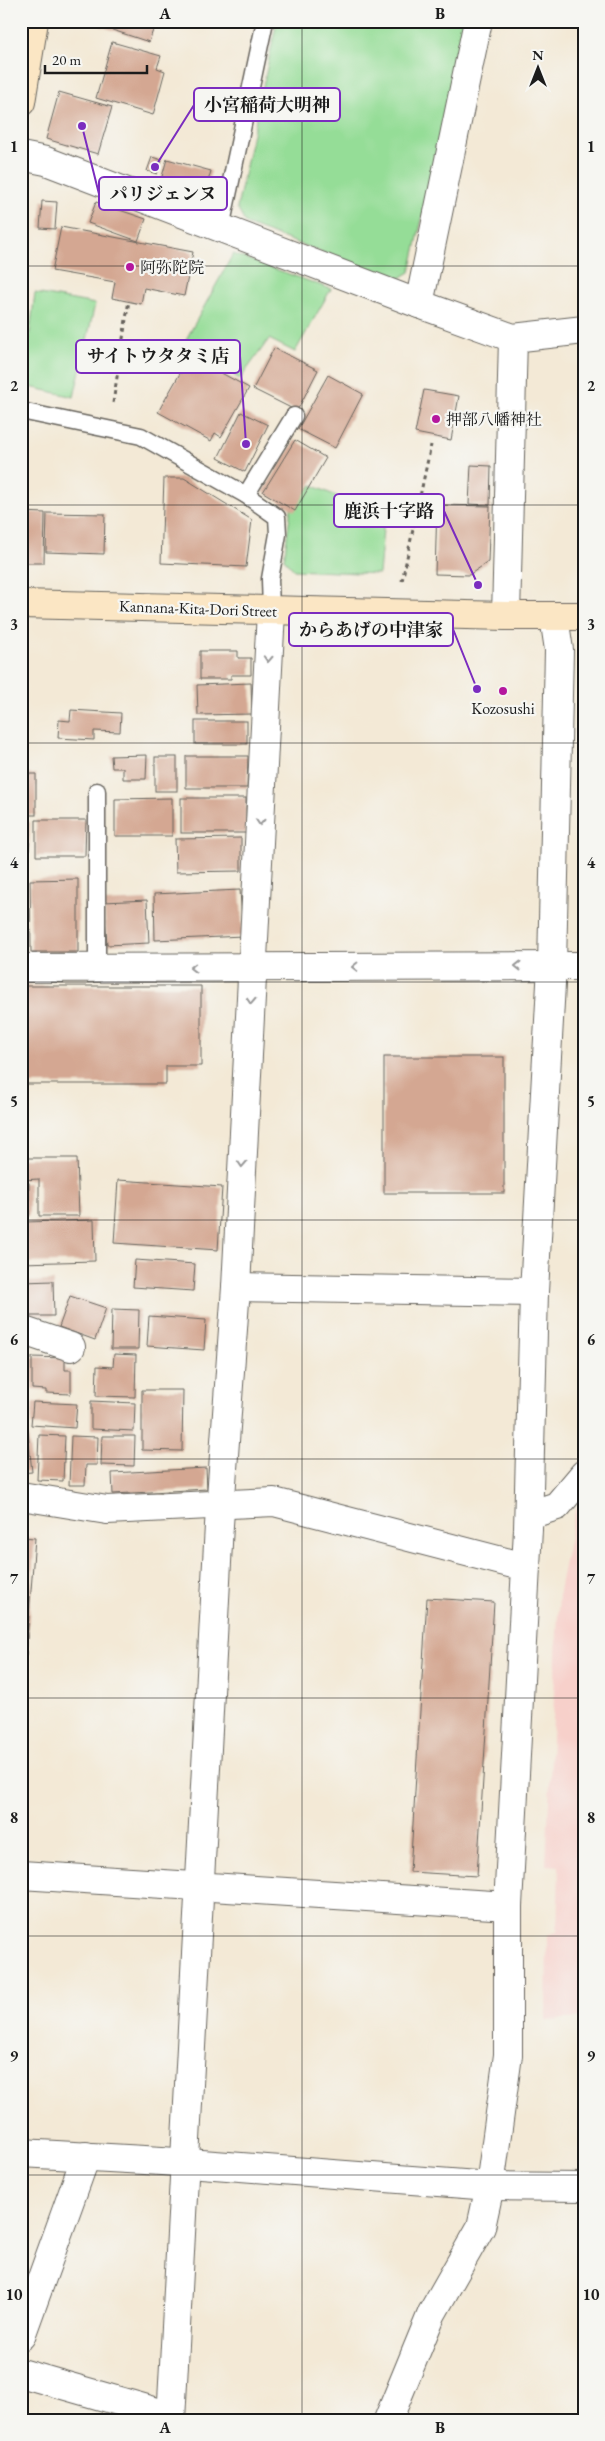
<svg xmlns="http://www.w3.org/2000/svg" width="605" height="2441" font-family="'EB Garamond','Noto Serif JP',serif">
<rect width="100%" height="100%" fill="#f6f6f2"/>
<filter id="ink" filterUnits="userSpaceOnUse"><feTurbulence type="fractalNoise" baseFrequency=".02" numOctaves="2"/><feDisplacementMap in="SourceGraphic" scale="10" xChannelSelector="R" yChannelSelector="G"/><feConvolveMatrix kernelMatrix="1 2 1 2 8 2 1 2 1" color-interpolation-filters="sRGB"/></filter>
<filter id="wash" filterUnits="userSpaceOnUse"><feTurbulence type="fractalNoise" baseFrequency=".0096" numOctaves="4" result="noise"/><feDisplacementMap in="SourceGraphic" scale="20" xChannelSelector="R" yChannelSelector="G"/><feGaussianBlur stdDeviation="1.12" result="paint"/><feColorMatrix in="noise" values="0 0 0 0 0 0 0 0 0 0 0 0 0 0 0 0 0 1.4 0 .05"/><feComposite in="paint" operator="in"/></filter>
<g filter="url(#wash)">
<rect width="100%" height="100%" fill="#f3e9d6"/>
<polygon fill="#f7d0ca" points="584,1501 584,2018 546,2020 547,1935 557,1932 559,1866 546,1865 559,1591 575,1511"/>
<g fill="#95dd97" stroke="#587c5a">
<polygon points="277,21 467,21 410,272 397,280 246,224 237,208"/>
<polygon points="233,254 331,289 295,352 269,339 240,379 183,345"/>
<polygon points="35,293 95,304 74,397 30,387 24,379"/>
<polygon points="312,485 384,518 379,574 294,570 284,559 291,508"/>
</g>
<g id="blocks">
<g fill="#d4a792">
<polygon points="85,21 156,21 149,42"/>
<polygon points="112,42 161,56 157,68 165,71 153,115 96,98"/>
<polygon points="59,92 112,107 98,154 46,139"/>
<polygon points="152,157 162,160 157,174 147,171"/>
<polygon points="167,159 211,171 203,199 159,187"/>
<polygon points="42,201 57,202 55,229 40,228"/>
<polygon points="96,202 146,219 138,241 88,223"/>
<polygon points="61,227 193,252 184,296 144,288 141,304 112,298 115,282 52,271"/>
<polygon points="274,348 318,370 297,411 253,389"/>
<polygon points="190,356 249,388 221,437 215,433 211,441 158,412"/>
<polygon points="328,375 363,394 335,448 298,429"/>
<polygon points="424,390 459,396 451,440 415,433"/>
<polygon points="241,412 268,425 245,472 218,458"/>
<polygon points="295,440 326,458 295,511 263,492"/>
<polygon points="471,465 491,466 490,505 469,504"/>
<polygon points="164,478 184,478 252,520 246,567 161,563"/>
<polygon points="437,505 490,506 488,562 469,575 435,574"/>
<polygon points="21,512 45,513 44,563 21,563"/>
<polygon points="47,513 105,514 104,554 46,552"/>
<polygon points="200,651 238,651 238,658 251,658 251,675 231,675 231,679 200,679"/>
<polygon points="251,683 252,714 198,715 197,685"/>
<polygon points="71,710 121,713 120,732 94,731 94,740 58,738 59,720 70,721"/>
<rect x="195" y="721" width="52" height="23"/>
<polygon points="147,755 146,779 123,779 123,768 112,768 111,756"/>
<polygon points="186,756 248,756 247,788 186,788"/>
<rect x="155" y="757" width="22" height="34"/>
<rect x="21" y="774" width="15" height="41"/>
<polygon points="172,798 172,836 115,836 115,799"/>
<rect x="181" y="798" width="65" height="35"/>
<polygon points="36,820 86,820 85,856 36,856"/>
<polygon points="21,822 30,822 29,852 21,852"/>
<polygon points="241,838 241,871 176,872 175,839"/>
<polygon points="78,879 78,952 31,952 30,880"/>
<polygon points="240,890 243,936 155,940 154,894"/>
<polygon points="147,900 149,943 107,945 104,902"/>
<polygon points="21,986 201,986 201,1066 166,1066 166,1084 21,1084"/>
<rect x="384" y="1057" width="120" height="136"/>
<polygon points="21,1158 77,1158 79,1216 39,1216 39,1179 21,1180"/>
<polygon points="118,1180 222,1187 218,1250 114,1243"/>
<rect x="21" y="1183" width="8" height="33"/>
<polygon points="94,1220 95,1261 21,1263 21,1222"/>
<polygon points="135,1260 195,1264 193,1291 133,1287"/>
<polygon points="53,1281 54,1316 24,1316 23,1282"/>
<polygon points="70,1296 106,1308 95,1340 59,1327"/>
<polygon points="112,1309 139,1310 138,1349 111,1349"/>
<polygon points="149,1316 206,1320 204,1350 147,1346"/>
<rect x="21" y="1348" width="2" height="39"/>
<polygon points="114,1354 136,1355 135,1397 96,1396 97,1366 113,1367"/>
<polygon points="32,1357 65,1358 65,1370 71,1370 71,1394 46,1393 46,1390 32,1389"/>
<polygon points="142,1390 183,1390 182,1451 142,1450"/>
<polygon points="21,1393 26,1393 24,1417 21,1417"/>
<polygon points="91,1401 135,1403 134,1431 91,1429"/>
<polygon points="33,1402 77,1404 75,1428 31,1425"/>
<polygon points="21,1424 27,1424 32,1472 21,1473"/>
<polygon points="39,1435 65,1436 63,1481 37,1480"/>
<polygon points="71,1436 98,1437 97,1465 86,1465 85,1485 69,1485"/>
<polygon points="102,1436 135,1436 134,1466 101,1465"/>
<polygon points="206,1468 207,1489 113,1494 112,1473"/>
<polygon points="21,1537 35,1538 26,1656 21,1656"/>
<polygon points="427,1598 494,1602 477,1876 410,1872"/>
</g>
</g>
</g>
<g filter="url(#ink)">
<use href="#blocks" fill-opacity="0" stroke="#67645d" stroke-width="1"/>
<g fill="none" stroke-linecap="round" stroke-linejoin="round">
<g stroke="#67645d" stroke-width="19">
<g id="lane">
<polyline points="221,228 265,21"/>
<polyline points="21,411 141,436 246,495 277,517 278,534 270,579 271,611"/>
<polyline points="246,495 294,416"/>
<polyline points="97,968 97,791"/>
</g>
</g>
<g stroke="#67645d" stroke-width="30">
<g id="street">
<polyline points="21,156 46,161 419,304 513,338 584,330"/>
<polyline points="419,304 478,21"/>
<polyline points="506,616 513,338"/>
<polyline points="21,968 584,966"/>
<polyline points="236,1287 534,1292"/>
<polyline points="21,1330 71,1347"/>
<polyline points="21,1496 107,1510 274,1502 525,1567"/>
<polyline points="529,1515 557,1506 584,1474"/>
<polyline points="21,1875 508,1906"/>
<polyline points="21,2153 162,2161 490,2186 584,2187"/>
<polyline points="21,2336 86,2156"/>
<polyline points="21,2373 171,2416"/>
<polyline points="171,2420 219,1525 236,1287 271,611"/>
<polyline points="388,2420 432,2313 481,2227 490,2186 508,2055 508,1906 528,1529 534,1292 552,966 559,650 554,617"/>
</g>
</g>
<g stroke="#67645d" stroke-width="30">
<g id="secondary">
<polyline points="21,102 34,21"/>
<polyline points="21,604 506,616 584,616"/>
</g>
</g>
<g stroke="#67645d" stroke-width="3" stroke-dasharray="4 4" stroke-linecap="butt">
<polyline points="113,403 129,300"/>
<polyline points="402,581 431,445"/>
</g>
<use href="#lane" stroke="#fff" stroke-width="16"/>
<use href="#street" stroke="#fff" stroke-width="28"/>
<use href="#secondary" stroke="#fbe6c4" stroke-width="28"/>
</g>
<defs><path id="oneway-chevron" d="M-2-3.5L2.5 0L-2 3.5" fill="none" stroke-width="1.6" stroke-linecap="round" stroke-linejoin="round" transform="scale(1.25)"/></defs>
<g stroke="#999">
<use href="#oneway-chevron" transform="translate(268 659) rotate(93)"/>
<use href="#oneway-chevron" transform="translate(260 822) rotate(93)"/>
<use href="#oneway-chevron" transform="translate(518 966) rotate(180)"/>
<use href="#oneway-chevron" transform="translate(355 967) rotate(179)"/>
<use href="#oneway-chevron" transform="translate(193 968) rotate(180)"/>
<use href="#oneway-chevron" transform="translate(251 1001) rotate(93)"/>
<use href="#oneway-chevron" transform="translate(242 1164) rotate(93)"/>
</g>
</g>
<path fill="none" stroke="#1c1c1c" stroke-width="1" stroke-opacity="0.55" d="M302,21V2420M21,266H584M21,505H584M21,743H584M21,982H584M21,1220H584M21,1459H584M21,1698H584M21,1936H584M21,2175H584"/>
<g fill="#b5179e" stroke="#f6f6f2" stroke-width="2">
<circle cx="130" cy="267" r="5"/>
<circle cx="436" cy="419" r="5"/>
<circle cx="503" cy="691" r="5"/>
</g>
<g text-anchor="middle" stroke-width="4.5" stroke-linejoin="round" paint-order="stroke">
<g font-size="16" fill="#1c1c1c" stroke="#f6f6f2" text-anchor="start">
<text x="140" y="273">阿弥陀院</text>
<text x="446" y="425">押部八幡神社</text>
<text x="503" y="714" text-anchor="middle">Kozosushi</text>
</g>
<g font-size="16" fill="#1c1c1c" stroke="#f6f6f2">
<text transform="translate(198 608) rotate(2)" y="6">Kannana-Kita-Dori Street</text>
</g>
</g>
<path fill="none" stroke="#7b2cbf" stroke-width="2" d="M155 167L194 105M82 126L99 194M246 444L240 356M478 585L444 511M477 689L453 629"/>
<g fill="#7b2cbf" stroke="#f6f6f2" stroke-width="2">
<circle cx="155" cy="167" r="5"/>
<circle cx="82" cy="126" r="5"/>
<circle cx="246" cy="444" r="5"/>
<circle cx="478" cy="585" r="5"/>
<circle cx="477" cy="689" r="5"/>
</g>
<g fill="#f6f6f2" stroke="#7b2cbf" stroke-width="2">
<rect x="194" y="88" width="146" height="33" rx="5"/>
<rect x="99" y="177" width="128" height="33" rx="5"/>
<rect x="76" y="340" width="164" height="33" rx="5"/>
<rect x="334" y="494" width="110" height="33" rx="5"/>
<rect x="289" y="613" width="164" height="33" rx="5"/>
</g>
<g font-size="18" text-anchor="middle" font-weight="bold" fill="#1c1c1c">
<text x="267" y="111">小宮稲荷大明神</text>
<text x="163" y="200">パリジェンヌ</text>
<text x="158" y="362">サイトウタタミ店</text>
<text x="389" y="517">鹿浜十字路</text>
<text x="371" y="636">からあげの中津家</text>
</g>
<rect width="605" height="2441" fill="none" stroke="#f6f6f2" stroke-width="55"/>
<g transform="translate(538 68)" stroke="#f6f6f2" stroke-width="4" paint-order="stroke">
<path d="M0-4L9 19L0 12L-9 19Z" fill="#1c1c1c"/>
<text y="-8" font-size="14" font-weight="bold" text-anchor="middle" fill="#1c1c1c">N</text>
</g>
<path d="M45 65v8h102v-8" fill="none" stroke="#1c1c1c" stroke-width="2.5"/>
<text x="52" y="65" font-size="15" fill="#1c1c1c" stroke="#f6f6f2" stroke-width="4" paint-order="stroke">20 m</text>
<rect x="28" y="28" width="550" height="2386" fill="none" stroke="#1c1c1c" stroke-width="2"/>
<g font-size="16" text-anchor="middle" font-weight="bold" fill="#1c1c1c">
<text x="165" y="19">A</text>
<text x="440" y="19">B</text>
<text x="14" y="152">1</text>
<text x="591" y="152">1</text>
<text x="14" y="391">2</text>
<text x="591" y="391">2</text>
<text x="14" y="630">3</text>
<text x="591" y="630">3</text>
<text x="14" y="868">4</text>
<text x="591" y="868">4</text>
<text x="14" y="1107">5</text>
<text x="591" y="1107">5</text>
<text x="14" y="1345">6</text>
<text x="591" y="1345">6</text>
<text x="14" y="1584">7</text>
<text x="591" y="1584">7</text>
<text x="14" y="1823">8</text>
<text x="591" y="1823">8</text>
<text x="14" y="2061">9</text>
<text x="591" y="2061">9</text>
<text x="14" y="2300">10</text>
<text x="591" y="2300">10</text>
<text x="165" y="2433">A</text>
<text x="440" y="2433">B</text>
</g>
</svg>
